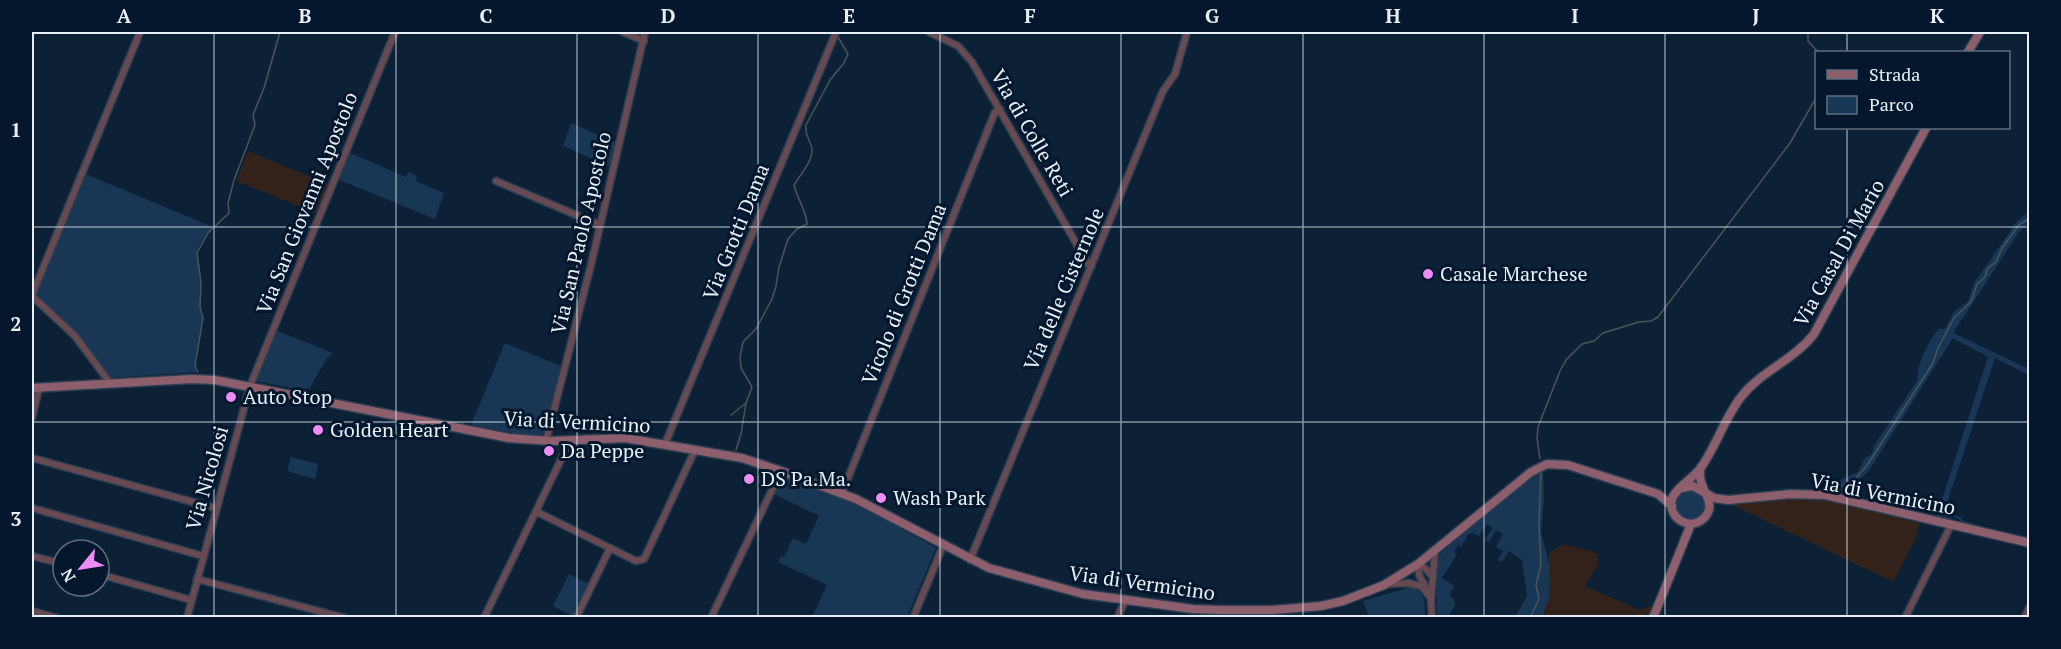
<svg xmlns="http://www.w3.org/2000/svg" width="2061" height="649" font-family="'PT Serif',serif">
<rect width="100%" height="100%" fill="#0c2136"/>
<g fill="#33221a">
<polygon points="248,151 330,185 319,214 236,181"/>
<polygon points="1793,497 1820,498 1919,523 1916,538 1893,582 1730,504"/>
<polygon points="1562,544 1597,553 1599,563 1585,586 1640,610 1655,604 1649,617 1542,618 1549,598 1549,554"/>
</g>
<g fill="#193755">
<polygon points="571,123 617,143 611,167 563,146"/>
<polygon points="348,152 406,177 408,172 417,176 416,181 444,193 435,219 337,179"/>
<path d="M83,173L213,227L199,246L197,253L201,282L200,307L203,318L195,365L198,372L109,378C89,345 64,318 33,295Z"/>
<path d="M2029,212V222L2019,232L1953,333L2029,369V375L1995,358L1944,512L1962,517V520L2025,540L1959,523L1960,520L1953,516L1949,521L1936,518L1988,357L1953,338L1868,472L1841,495L1820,489L1858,472L1864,459L1872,454L1874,446L1918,379C1915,369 1930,336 1939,329H1945L1954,312L1968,301L1974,283L2009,233L2014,224Z"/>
<polygon points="275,330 333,353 327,358 308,391 256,381"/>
<polygon points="505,343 563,367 550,424 539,438 471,425"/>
<polygon points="291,457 318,464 315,479 287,471"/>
<polygon points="1543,471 1544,497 1541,532 1550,568 1549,598 1542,617 1515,617 1527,596 1522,560 1509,551 1502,562 1498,560 1503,551 1496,547 1503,534 1496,530 1489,542 1485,540 1493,528 1487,524 1479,536 1473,533 1469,533 1461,547 1458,545 1454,552 1457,554 1442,578 1454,586 1449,595 1454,599 1455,605 1448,617 1437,618 1436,565 1440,554 1522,481"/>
<polygon points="783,476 852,501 936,548 907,617 812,617 827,585 778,562 781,556 784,557 793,538 806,544 819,516 772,493"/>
<circle cx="1690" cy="505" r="15"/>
<polygon points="569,574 589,584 573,616 553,606"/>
<path d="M1411,587C1426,591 1425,605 1425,617H1367L1369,616L1363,601Z"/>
</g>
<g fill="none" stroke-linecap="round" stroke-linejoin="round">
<g stroke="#4a555a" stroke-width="1.5">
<polyline points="1808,32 1808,41 1818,52"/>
<polyline points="198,372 195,366 203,318 200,307 201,282 197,253 208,233 229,213 228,203 234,180 255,125 253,115 264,88 280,32"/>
<polyline points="731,415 746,403"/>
<path d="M736,450L741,434L746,403L752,387L741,368L740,357L743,342L756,329L772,299L776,286L779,267L788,239L797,229L807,224C806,209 797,199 794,185C800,175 813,161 812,149C811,140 804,136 806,125L830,80L844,63L848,54L838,37"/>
<polyline points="1540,459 1537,438 1538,427 1560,371 1566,360 1582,344 1594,341 1603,333 1639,322 1651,321 1658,317 1790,143 1816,98"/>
<polyline points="1831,492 1857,477 1868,464 1933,363 1938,348 1954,318 1971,302 1977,284 1985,277 1987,269 1996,262 2002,248 2019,225 2030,218"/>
<polyline points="1530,618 1539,599 1536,585 1541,564 1539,524 1541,472"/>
</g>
<g stroke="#2b3e52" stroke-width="9">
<g id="street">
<polyline points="623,32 644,41"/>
<polyline points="929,32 958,46 972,62 1088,264 1091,267"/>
<polyline points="496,181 600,225"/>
<polyline points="32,295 140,32"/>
<polyline points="32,296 75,336 110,383"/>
<polyline points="32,418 39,388"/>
<polyline points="546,441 591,265 645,32"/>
<polyline points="665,444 836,32"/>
<polyline points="32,458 215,508"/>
<polyline points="842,493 995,112 1000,109"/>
<polyline points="32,508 203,556"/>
<polyline points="537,512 610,548"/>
<polyline points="32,556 63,564"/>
<polyline points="970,560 1163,91 1175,74 1187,32"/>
<polyline points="1418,564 1419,575 1426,588"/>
<polyline points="1418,564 1426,569 1433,577"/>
<polyline points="99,574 191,600"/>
<polyline points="197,579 345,618"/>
<polyline points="1387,584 1408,583 1421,586 1430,597"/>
<polyline points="32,611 57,618"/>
<polyline points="187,618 250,386 395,32"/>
<polyline points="484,618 570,441"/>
<polyline points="576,618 610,548 636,561 644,559 695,450"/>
<polyline points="711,618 781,471"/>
<polyline points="913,618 943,546"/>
<polyline points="1117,618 1126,599"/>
<polyline points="1432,618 1431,601 1435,551"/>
<polyline points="1905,618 1951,525"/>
<polyline points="2024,618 2030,606"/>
</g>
</g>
<g stroke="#2b3e52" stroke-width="11">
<g id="secondary">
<polyline points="1968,52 1980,32"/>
<polyline points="32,388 192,379 215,380 509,438 551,441 625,438 742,458 781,471 856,499 989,568 1083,594 1193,609 1219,610 1272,610 1321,606 1343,601 1384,585 1418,564 1531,472 1547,464 1568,465 1658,494 1672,506"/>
<path d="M1701,467C1695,489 1720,502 1704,518C1690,532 1667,518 1672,499C1675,489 1693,478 1700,469C1716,447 1724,419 1741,397C1761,371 1794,360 1814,334L1926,128"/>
<polyline points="1682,488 1693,486 1714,498 1728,500 1790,494 1825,495 2030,543"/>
<polyline points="1653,618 1691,524"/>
</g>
</g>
<use href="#street" stroke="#664951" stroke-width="6"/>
<use href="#secondary" stroke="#8d5f6d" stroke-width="8"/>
</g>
<path fill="none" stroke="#e6f0fc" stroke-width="1.5" stroke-opacity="0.55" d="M214,32V618M396,32V618M577,32V618M758,32V618M940,32V618M1121,32V618M1303,32V618M1484,32V618M1665,32V618M1847,32V52M1847,128V618M32,227H2030M32,422H2030"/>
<g fill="#ef8bf7" stroke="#04172c" stroke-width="2">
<circle cx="1428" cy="274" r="6"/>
<circle cx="231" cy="397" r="6"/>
<circle cx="318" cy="430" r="6"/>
<circle cx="549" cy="451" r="6"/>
<circle cx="749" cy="479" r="6"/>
<circle cx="881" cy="498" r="6"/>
</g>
<g text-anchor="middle" stroke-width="6" stroke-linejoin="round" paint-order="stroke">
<g font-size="20" fill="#e6f0fc" stroke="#04172c">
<text transform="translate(1032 133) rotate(60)" y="7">Via di Colle Reti</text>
<text transform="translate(307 203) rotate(-68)" y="7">Via San Giovanni Apostolo</text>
<text transform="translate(736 232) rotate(-68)" y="7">Via Grotti Dama</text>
<text transform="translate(581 233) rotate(-77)" y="7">Via San Paolo Apostolo</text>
<text transform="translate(1839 253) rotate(-61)" y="7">Via Casal Di Mario</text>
<text transform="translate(1064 289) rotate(-67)" y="7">Via delle Cisternole</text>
<text transform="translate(904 294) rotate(-68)" y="7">Vicolo di Grotti Dama</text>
<text transform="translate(577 422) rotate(3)" y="7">Via di Vermicino</text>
<text transform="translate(207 478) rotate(-74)" y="7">Via Nicolosi</text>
<text transform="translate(1883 494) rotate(11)" y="7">Via di Vermicino</text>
<text transform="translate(1142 583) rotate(8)" y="7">Via di Vermicino</text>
</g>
<g font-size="20" fill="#e6f0fc" stroke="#04172c" text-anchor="start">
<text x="1440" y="281">Casale Marchese</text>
<text x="243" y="404">Auto Stop</text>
<text x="330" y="437">Golden Heart</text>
<text x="561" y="458">Da Peppe</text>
<text x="761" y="486">DS Pa.Ma.</text>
<text x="893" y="505">Wash Park</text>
</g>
</g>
<rect width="2061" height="649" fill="none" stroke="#04172c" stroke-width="66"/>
<rect x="1815" y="51" width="195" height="78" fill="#04172c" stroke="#5e6e7f" stroke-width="1.5"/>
<rect x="1827" y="70" width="30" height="9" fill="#8d5f6d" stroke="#5e6e7f" stroke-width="1.5"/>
<text x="1869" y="81" font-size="18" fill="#e6f0fc">Strada</text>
<rect x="1827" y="96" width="30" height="18" fill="#193755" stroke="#5e6e7f" stroke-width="1.5"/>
<text x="1869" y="111" font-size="18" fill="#e6f0fc">Parco</text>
<g transform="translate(81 568) rotate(240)"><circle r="28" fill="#04172c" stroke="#5e6e7f" stroke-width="1.5"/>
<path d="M0-4.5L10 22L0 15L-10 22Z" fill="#ef8bf7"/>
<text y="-9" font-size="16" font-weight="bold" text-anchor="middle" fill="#e6f0fc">N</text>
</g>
<rect x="33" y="33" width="1995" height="583" fill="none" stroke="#e6f0fc" stroke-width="2"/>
<g font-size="20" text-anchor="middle" font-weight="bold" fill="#e6f0fc">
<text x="124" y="23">A</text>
<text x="305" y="23">B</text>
<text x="486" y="23">C</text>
<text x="668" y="23">D</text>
<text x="849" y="23">E</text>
<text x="1030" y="23">F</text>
<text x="1212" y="23">G</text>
<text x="1393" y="23">H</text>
<text x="1575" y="23">I</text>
<text x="1756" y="23">J</text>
<text x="1937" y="23">K</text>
<text x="16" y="137">1</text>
<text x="16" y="331">2</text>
<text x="16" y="526">3</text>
</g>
</svg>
